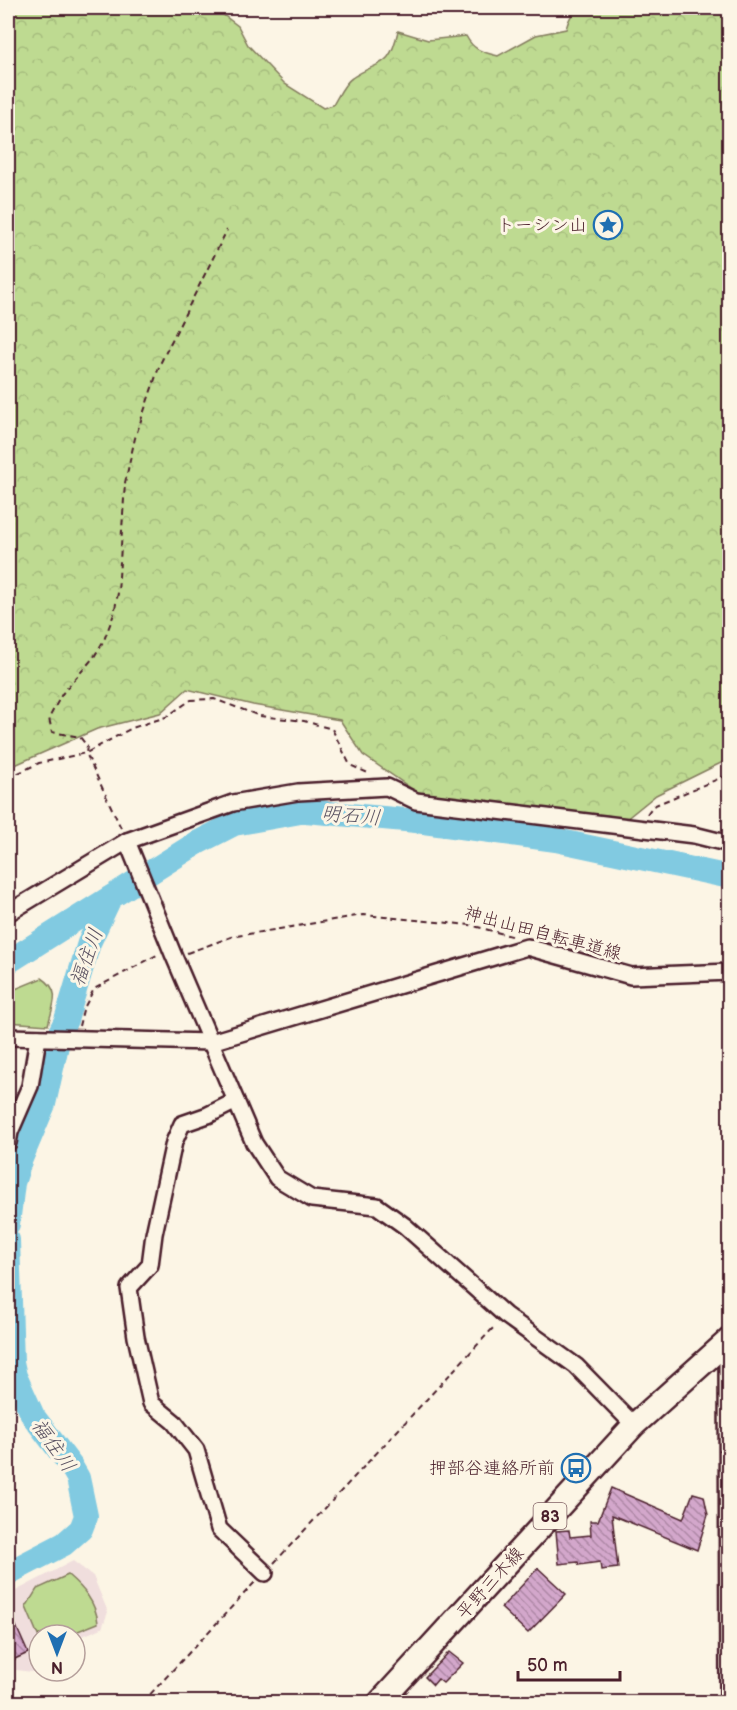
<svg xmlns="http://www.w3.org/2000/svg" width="737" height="1710" font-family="'Balsamiq Sans','Klee One',sans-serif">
<defs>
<pattern id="forest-crowns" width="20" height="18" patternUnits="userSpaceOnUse" patternTransform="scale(1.5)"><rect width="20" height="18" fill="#beda91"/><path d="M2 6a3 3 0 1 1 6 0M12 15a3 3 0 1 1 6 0" fill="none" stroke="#a5bb7d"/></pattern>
<pattern id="building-back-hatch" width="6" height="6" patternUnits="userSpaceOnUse" patternTransform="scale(1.5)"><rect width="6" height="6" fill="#d3a7cb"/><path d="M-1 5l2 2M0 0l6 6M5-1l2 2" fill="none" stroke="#ad87a5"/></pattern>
</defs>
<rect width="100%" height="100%" fill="#fcf5e5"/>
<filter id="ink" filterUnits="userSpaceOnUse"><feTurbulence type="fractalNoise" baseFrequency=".0167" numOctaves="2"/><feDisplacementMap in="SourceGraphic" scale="12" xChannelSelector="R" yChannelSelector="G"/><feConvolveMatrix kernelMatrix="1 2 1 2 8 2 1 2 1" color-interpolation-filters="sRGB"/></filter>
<g filter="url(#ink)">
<polygon fill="#f0dedd" points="73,1561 93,1576 108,1612 102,1628 75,1639 75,1635 39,1635 39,1668 32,1672 8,1669 8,1595"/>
<g fill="#beda91" stroke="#847c5e" stroke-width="1.5">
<path d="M42,978C62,991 53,1004 48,1025L8,1022V992Z"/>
<path d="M68,1575C83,1588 96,1602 98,1623L68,1635H39V1638L26,1607L37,1589Z"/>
</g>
<path fill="url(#forest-crowns)" stroke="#847c5e" stroke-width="1.5" d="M8,8H214L238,26L248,45L285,84L323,108L333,105C338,97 344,83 352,78C380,59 389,71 398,31L428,40L466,36C474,51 483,52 498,56L536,35L566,29C569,18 572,11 583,8H704L729,10V759L656,795L625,820L418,793L363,755L340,720L253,705L187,689L160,713L97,729L8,768Z"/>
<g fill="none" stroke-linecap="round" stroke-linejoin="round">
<g stroke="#81cae1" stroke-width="24">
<polyline points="8,962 197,843 234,824 306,811 416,821 556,840 730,877"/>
<polyline points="8,1224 13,1183 20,1161 44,1104 60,1032 66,1020 89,943 110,898"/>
<polyline points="8,1240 12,1362 15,1376 33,1416 71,1466 78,1478 86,1516 81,1529 64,1544 8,1573"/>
</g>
</g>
<g fill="url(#building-back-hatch)" stroke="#4a1f2b" stroke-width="1.5">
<polygon points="611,1488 683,1519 693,1493 704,1496 708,1515 697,1550 612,1515 618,1568 601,1570 600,1562 579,1565 578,1562 559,1564 556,1531 569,1530 570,1537 591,1535 590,1521 598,1521"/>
<polygon points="538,1568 566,1594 528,1633 501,1608"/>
<polygon points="8,1608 28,1653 8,1662"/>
<polygon points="449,1652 463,1663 443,1683 438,1679 433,1685 425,1677"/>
</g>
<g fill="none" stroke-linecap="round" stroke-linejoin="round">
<g stroke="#4a1f2b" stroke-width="20">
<g id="street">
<polyline points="127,841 173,954 254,1143 277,1178 312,1199 377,1206 405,1226 505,1315 576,1366 634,1425"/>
<polyline points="8,913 127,841 233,803 298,792 387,787 416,801 694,835 730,844"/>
<polyline points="8,1037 211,1042 527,947 631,976 730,972"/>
<polyline points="236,1101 208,1115 182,1124 174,1142 154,1234 150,1265 129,1288 136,1337 151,1403 174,1422 196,1450 219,1529 265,1573"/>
<polyline points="8,1143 10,1132 30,1086 38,1038"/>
<polyline points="727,1340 728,1702"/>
</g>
</g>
<g stroke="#4a1f2b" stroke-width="27">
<polyline id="primary" points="380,1702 634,1425 730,1339"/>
</g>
<g stroke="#4a1f2b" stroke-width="2" stroke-dasharray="6 4.5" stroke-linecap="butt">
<polyline points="8,778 39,763 86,753 132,728 166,717 191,700 214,699 260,716 304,721 332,729 350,765 368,773"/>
<polyline points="647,814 653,806 730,774"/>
<polyline points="121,828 86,753 87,746 80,737 52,732 49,718 62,694 94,657 104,640 114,614 118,593 125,483 135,438 160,364 227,230"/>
<polyline points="187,953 231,937 363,915 470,925 511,936"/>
<polyline points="79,1026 83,1010 94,989 157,955"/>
<polyline points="274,1563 495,1326"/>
<polyline points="143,1702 255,1582"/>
</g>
<use href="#street" stroke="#fcf5e5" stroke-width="15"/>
<use href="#primary" stroke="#fcf5e5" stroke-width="22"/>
</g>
</g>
<defs>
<g id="sight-ring" transform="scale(1.5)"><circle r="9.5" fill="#fcf5e5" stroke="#1f6fb2" stroke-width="1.5"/><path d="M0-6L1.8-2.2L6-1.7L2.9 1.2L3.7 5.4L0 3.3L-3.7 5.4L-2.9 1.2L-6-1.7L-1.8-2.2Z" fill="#1f6fb2"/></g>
<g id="bus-ring" transform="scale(1.5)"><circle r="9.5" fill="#fcf5e5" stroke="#1f6fb2" stroke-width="1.5"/><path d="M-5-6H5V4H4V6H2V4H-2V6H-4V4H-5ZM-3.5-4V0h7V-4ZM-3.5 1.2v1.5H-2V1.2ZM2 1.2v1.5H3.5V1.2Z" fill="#1f6fb2"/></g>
</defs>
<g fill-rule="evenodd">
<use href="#sight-ring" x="608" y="225"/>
<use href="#bus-ring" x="576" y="1468"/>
</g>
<g text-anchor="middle" stroke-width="6" stroke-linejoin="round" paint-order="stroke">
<rect fill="#fcf5e5" stroke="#7f5f63" stroke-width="1.5" x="533.5" y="1503" width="33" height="26" rx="4.5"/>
<g font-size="16" font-weight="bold" fill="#4a1f2b">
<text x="550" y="1522">83</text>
</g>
<g font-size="18" fill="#4a1f2b" stroke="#fcf5e5" text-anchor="end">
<text x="587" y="231">トーシン山</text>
<text x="555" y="1474">押部谷連絡所前</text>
</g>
<g font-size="18" fill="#4a1f2b" stroke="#fcf5e5">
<text transform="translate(543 933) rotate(15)" y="6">神出山田自転車道線</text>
<text transform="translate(490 1583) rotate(-48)" y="6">平野三木線</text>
</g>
<g font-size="20" font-style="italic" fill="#5a5262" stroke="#fcf5e5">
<text transform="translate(351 815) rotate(5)" y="7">明石川</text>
<text transform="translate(86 957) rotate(-70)" y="7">福住川</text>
<text transform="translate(54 1445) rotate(55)" y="7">福住川</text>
</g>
</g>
<rect width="737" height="1710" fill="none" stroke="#fcf5e5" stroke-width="30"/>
<rect x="15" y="15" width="707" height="1680" fill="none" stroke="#4a1f2b" stroke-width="2" filter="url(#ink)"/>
<g transform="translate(57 1653) rotate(180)"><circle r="28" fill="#fcf5e5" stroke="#b59f9b" stroke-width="1.5"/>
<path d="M0-4.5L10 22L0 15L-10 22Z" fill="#1f6fb2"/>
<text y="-9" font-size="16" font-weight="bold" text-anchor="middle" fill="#4a1f2b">N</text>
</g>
<path d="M518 1671v9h102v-9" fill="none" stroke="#4a1f2b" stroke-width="3"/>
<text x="527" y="1671" font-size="18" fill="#4a1f2b" stroke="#fcf5e5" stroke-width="4.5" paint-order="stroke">50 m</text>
</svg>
